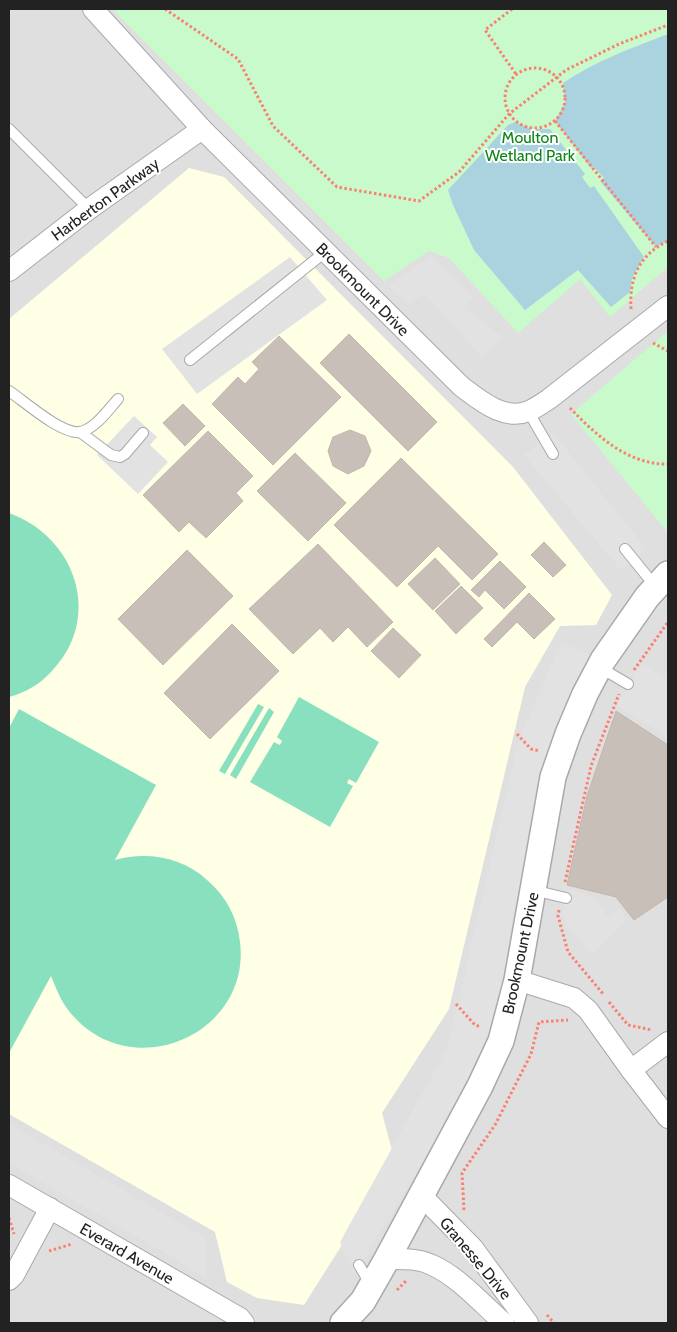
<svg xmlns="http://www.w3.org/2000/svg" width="677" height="1332" font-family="Cabin,sans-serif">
<rect width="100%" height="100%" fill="#f2efe9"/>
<rect fill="#e0dfdf" x="9" y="9" width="659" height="1314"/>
<polygon fill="#ffffe5" points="189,168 224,177 513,467 612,595 596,625 560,626 525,687 449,1009 382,1113 395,1161 304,1305 257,1298 227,1282 215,1232 9,1114 9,319"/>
<g fill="#c8facc">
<polygon points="112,9 668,9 668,267 610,317 580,279 518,333 449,258 429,251 384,281"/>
<polygon points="668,331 668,533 571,414"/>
</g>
<g fill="#88e0be">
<path d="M9,513C76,537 104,618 51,672C40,684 25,693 9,697Z"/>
<polygon points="299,697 379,742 356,783 349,779 347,783 353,786 330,827 250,782 274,742 280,745 282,741 277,737"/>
<polygon points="258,704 264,707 225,774 219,771"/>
<polygon points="269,708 274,712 236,779 230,775"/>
<path d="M19,709L156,785L115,860C146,851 183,857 207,880C226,896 237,917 240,942C251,1032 137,1084 75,1018C63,1006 57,991 51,976L9,1053V728Z"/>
</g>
<g fill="#e2e2e2">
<polygon points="432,256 474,298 465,307 503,338 482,357 425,294 408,304 388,286"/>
<polygon points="290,257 327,300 197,394 162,349"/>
<polygon points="134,416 157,437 150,445 168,462 138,494 97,455"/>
<polygon points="554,434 647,550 621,570 524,455"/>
<polygon points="561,642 595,657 495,1026 479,1072 354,1274 340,1242 448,1047 518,742"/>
<polygon points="642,663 668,680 668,738 617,705"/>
<polygon points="568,888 595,898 608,918 620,908 628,920 592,954 568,927 563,913"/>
<polygon points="9,1124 206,1238 206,1279 174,1258 9,1163"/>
</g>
<g fill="#aad3df">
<path d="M668,34V241L656,247L600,181L604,178L594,167L591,168L555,121L565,103L563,83C595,61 632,48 668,34Z"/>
<polygon points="515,122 532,129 550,129 585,174 582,177 590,188 594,186 644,257 632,278 630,292 611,307 578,270 525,310 474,250 453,205 448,190 508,125"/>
</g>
<g fill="#c7bfb8" stroke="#c4b6ab">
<polygon points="349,334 437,422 408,451 320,363"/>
<polygon points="279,336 341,397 273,465 212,404 238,377 245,384 259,369 252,362"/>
<polygon points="183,404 205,426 185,446 163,423"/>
<polygon points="350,430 365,436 371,451 364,466 348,474 333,466 328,451 333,437"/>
<polygon points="208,431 253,476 236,493 243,501 206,538 189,522 179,532 143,495"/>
<polygon points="295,453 346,503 308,541 257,491"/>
<polygon points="401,458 498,554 472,580 438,546 397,587 334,525"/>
<polygon points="544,542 566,565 553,577 531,555"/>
<polygon points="318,544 393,622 367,647 348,627 333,642 320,628 293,654 249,609"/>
<polygon points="187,550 233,596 163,665 118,619"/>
<polygon points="435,558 460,584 433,610 408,584"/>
<polygon points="500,561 526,587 504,609 485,590 479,597 471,590"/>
<polygon points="461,586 483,608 456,634 435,611"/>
<polygon points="529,593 555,619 534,639 517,622 492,647 484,639"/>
<polygon points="232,624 279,671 210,739 164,693"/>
<polygon points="393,628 421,655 399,678 371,651"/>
<polygon points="616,711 668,745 668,897 634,920 616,897 567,885 587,796"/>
</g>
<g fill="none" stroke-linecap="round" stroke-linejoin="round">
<g stroke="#a9a9a9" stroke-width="12">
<g id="service">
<polyline points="9,129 89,209"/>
<polyline points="190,360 325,252"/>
<path d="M9,391C24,401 62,435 80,432C95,429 108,410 118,399"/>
<polyline points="528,411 553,454"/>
<polyline points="80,432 111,455 120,457 125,454 143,433"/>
<polyline points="625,549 655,586"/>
<polyline points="599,667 628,684"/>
<polyline points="533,890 566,898"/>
<polyline points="359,1265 371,1285"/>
</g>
</g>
<g stroke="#a9a9a9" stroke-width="22">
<g id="minor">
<path d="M93,9L202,129L462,387C481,401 504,421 529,411C536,408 543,403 549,399L668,306"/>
<polyline points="9,271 89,209 202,129"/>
<polyline points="517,980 574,998 588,1010 631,1070 668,1118"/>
<polyline points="631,1070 668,1042"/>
<polyline points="9,1185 240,1318 244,1323"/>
<polyline points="420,1194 473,1248 528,1323"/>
<path d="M387,1259C402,1259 418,1258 432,1265C459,1277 482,1304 504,1323"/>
<polyline points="9,1280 14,1275 50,1208"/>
</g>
</g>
<g stroke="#a9a9a9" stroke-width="28">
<polyline id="tertiary" points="343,1323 363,1301 387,1259 480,1086 501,1041 517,980 553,777 568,734 585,694 603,660 647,597 668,574"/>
</g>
<g stroke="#fa8072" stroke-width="3" stroke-dasharray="2.5 2.5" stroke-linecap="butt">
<polyline points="165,9 238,59 273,126 337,187 419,201 459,172 509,114 566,70 619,44 668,25"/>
<polyline points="512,9 485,30 516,74"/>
<circle cx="535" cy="98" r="30"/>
<polyline points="555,121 656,247"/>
<path d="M631,309C629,278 639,255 668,241"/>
<polyline points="653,343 668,351"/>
<path d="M570,408C596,435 628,465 668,464"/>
<polyline points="634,670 668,622"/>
<polyline points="517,734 531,749 540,751"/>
<polyline points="565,882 591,766 619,694"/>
<polyline points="559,910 558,916 568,952 604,995"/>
<polyline points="609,1002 628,1025 652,1030"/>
<polyline points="456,1004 475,1025 481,1027"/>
<polyline points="464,1210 462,1173 495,1125 531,1054 539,1022 568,1020"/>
<polyline points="9,1218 14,1234"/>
<polyline points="49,1251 72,1244"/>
<polyline points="397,1290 406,1281"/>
<polyline points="547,1315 554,1323"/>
</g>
<use href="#service" stroke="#fff" stroke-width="10"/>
<use href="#minor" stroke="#fff" stroke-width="20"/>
<use href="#tertiary" stroke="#fff" stroke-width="25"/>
</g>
<g text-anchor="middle" stroke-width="4" stroke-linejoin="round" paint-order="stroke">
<g font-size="16" fill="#0c8416" stroke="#fff">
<text x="530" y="143">Moulton<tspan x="530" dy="18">Wetland Park</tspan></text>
</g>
<g font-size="16" fill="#222" stroke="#fff">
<text transform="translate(105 199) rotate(-36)" y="6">Harberton Parkway</text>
<text transform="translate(363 289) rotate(45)" y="6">Brookmount Drive</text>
<text transform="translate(520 953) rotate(-78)" y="6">Brookmount Drive</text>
<text transform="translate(127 1253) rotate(30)" y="6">Everard Avenue</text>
<text transform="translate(476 1258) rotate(50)" y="6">Granesse Drive</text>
</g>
</g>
<rect width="677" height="1332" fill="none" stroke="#222222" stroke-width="20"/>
</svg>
